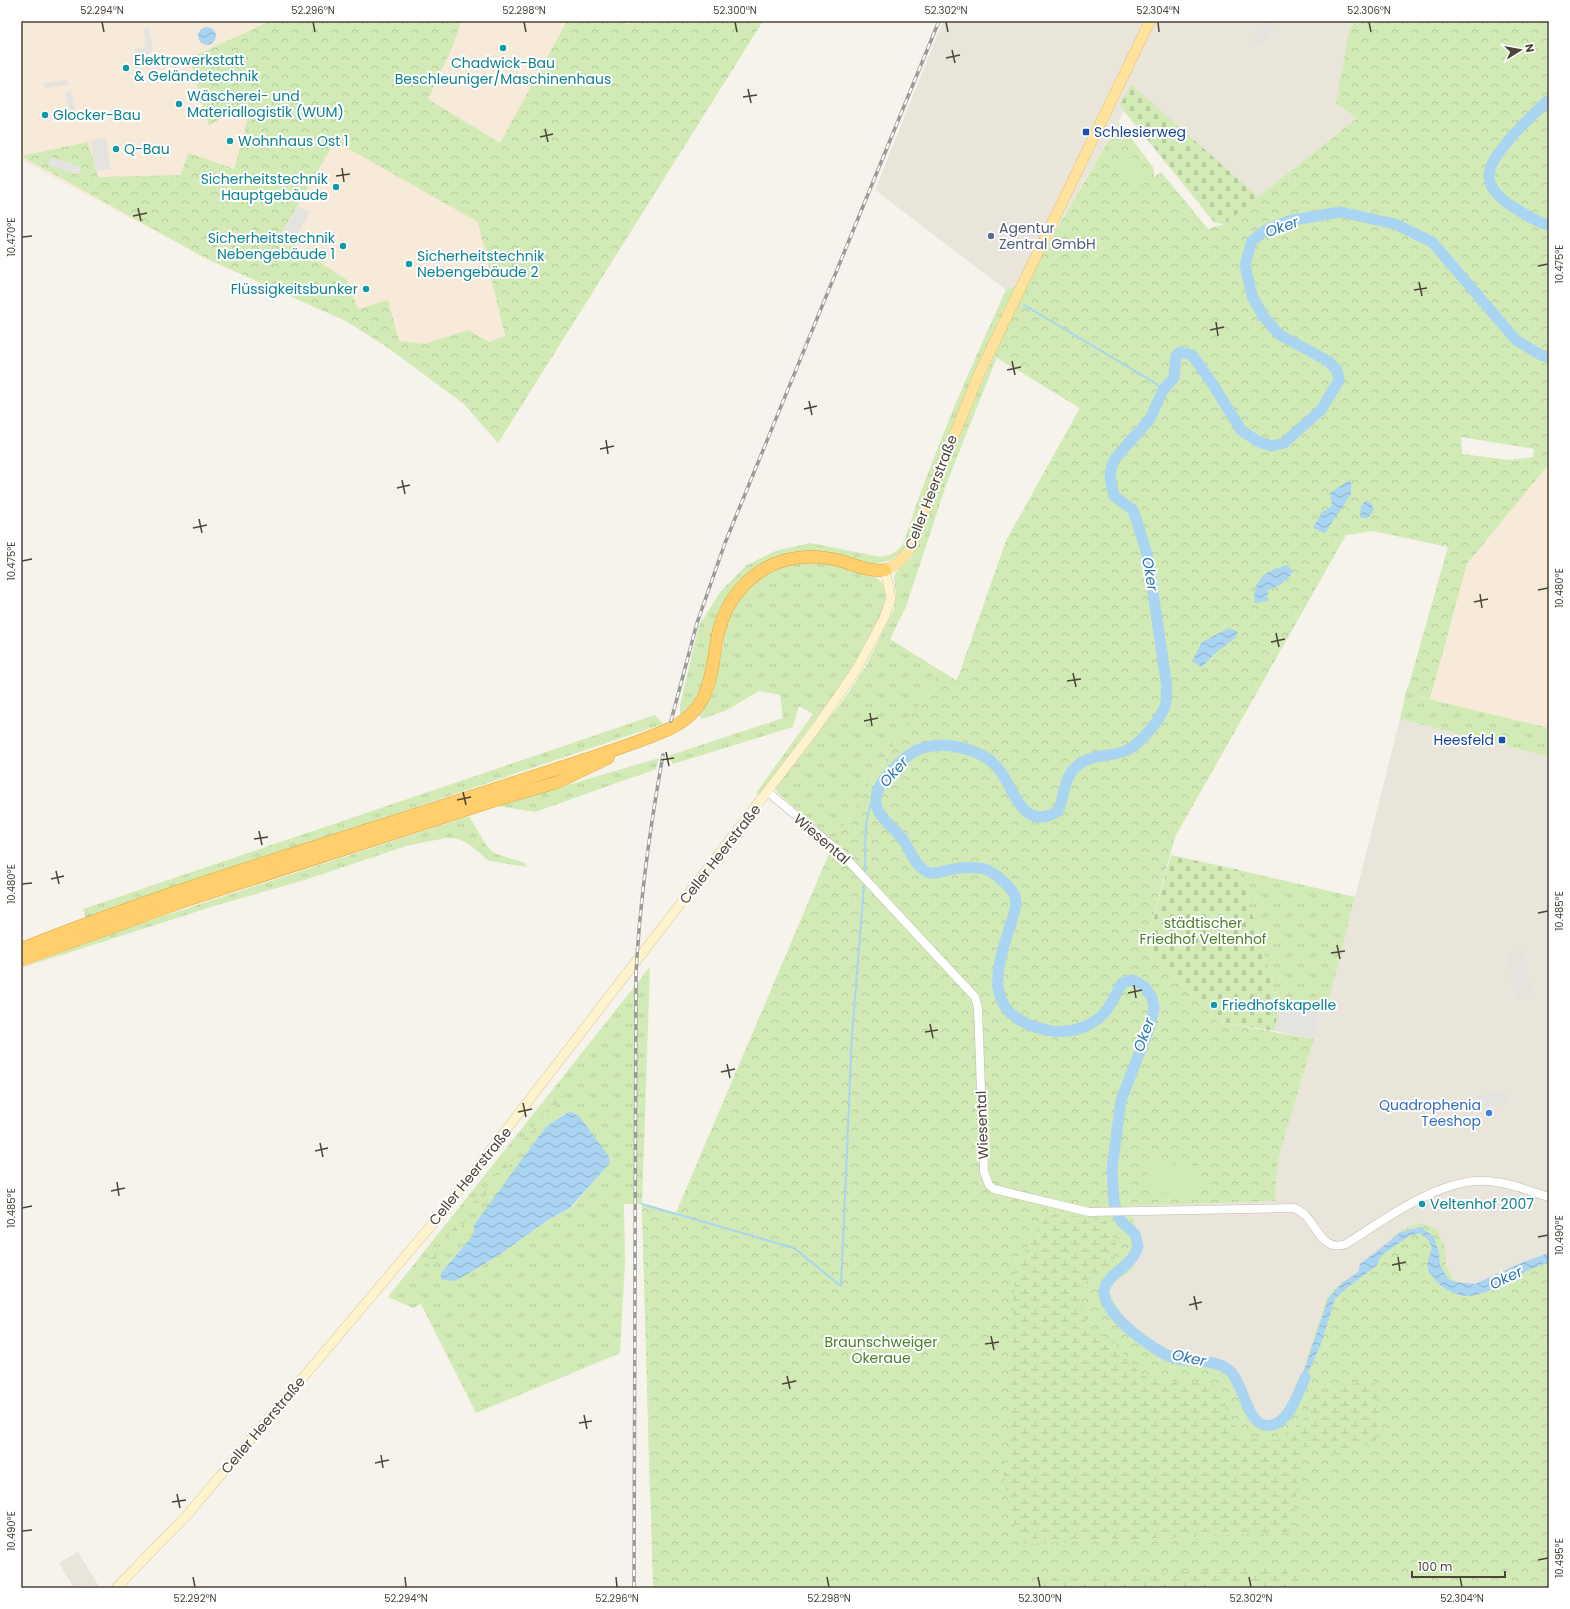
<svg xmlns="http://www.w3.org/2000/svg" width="1570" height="1609" font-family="Poppins,sans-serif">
<defs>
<pattern id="grass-tufts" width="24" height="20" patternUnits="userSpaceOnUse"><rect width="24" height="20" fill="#d2eab5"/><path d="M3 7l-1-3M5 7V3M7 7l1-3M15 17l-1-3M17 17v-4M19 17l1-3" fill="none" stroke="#b6ca9c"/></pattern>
<pattern id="forest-crowns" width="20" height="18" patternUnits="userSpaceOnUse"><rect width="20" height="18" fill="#d2eab5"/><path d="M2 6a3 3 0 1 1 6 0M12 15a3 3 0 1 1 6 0" fill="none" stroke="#b6ca9c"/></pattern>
<pattern id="wetland-marsh" width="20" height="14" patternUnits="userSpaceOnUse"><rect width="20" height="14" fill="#d2eab5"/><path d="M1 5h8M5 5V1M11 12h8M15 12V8" fill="none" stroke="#b6ca9c"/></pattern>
<pattern id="cemetery-stones" width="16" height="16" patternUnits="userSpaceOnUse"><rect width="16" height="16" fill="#d2eab5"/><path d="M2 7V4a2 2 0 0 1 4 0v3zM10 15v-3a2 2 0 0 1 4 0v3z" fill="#b6ca9c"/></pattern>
<pattern id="water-waves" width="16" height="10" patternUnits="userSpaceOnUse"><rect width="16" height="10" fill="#a9d4f2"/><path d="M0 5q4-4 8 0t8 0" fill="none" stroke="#8caec5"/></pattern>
</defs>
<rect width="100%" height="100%" fill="#f6f3ec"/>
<g fill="#eae5da">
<polygon points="943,21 1358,21 1350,27 1357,118 1224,224 1221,224 1214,222 1124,112 1023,287 1018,285 1006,290 875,190"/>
<polygon points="1400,719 1549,757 1549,1254 1475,1287 1454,1280 1446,1265 1446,1249 1356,1274 1340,1284 1302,1374 1280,1418 1264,1423 1258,1419 1245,1399 1238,1374 1220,1362 1172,1356 1129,1325 1109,1293 1111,1285 1132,1270 1137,1230 1126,1206 1275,1200 1278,1159 1314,1039 1320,1009 1327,1008"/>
<polygon points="78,1552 100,1588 71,1588 73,1586 59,1563"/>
</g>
<g fill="#f7ead8">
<polygon points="21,21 763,21 498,443 464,404 387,347 346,321 207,259 21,160"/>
<polygon points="1549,464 1549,728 1430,699 1467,564"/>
</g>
<polygon fill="#e6e2dd" points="1523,949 1533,996 1516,1000 1506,953"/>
<g fill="url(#grass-tufts)" fill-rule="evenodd">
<path d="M1018,285L993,333L971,380L904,550L891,560L873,564L815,552L737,587L698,700L680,716V705L699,625L721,591L747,565L775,551L810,543L881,557C891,555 896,553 903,544C931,457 968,373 1006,290Z"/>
<path d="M994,356L1155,383L1136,579L896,741L834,842L779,794L775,789L844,699L866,666L894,609L896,595L894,577L896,572L912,557L917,545L957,435ZM997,357L1080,408L1006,541L957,681L890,639L906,607L946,485Z"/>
<path d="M820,560L877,578C884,583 888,593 886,602C883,617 872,633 865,646C834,698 795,746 759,795L756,793L813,714L799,706L793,727L673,764L668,756L783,718L780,695L759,691L727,710L702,719L699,715L713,693L723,647L726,620L733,604L754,582L787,563Z"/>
<polygon points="1407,687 1416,696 1549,728 1549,757 1400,719"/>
<polygon points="655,715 663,724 86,918 83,909"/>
<polygon points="659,758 656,769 535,812 497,806"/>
<polygon points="469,816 486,845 494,853 525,863 527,867 489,861 469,844 458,839 447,838 409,845 308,879 214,906 21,968 115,932"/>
<path d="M830,852L650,1497L642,1204H624L625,1262L620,1353L476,1413L421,1304L413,1308L388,1297L650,967L642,1204L676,1213ZM566,1113L610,1163L571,1208L548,1220L496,1257L459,1279H441V1273L474,1234L475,1225L542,1132L548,1125Z"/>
<polygon points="1239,870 1355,897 1327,1008 1320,1009 1279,1005"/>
</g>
<g fill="url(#forest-crowns)" fill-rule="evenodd">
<path d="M270,21H461L453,46L428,99L500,143L567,21H621L630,25L632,21H763L498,443L464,404L387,347L346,321L207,259L21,156L88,142L98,177L180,175L189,153L234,169L250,111C233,108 222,117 209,126L190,58ZM335,141L478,222L505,336L489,342L468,330L424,344L399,341L388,300L358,309L347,280L280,236Z"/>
<path d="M1358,21H1549V464L1467,564L1430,699L1415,696L1408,688L1448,547L1373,531L1346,535L1175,837L1145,947L1218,1022L1314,1039L1278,1159L1275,1201L1127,1206L1137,1230L1142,1247L1132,1270L1111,1285L1109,1293L1129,1325L1172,1356L1220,1362L1238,1374C1243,1392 1248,1413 1264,1423L1281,1418L1302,1374L1327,1298L1340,1284L1356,1274L1401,1230L1420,1223L1436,1228L1446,1249V1265L1454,1280L1475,1287L1549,1254V1588H653L642,1204L676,1213L834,842L940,670L957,681L1006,541L1080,408L994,356L1023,287L1119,122L1153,167L1154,177L1161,172L1208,229L1224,224L1357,118L1336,103L1350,27ZM1461,437L1534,449L1533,457L1510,460L1462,454Z"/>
</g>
<g fill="url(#wetland-marsh)">
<polygon points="564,1088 567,1091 425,1272 421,1270"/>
<polygon points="1050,1213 1106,1220 1116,1244 1114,1266 1089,1278 1080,1294 1086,1323 1116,1344 1135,1368 1148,1379 1216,1385 1233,1422 1245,1439 1277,1440 1305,1419 1313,1394 1374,1379 1380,1412 1376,1440 1342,1455 1302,1446 1292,1532 1025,1544 1010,1514 1003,1470 1008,1458 1014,1295 1016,1268 1035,1233"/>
<path d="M1296,1567L1298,1588H1264L1262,1585C1246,1583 1226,1579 1212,1588H1046L1041,1579Z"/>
</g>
<g fill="url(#cemetery-stones)">
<polygon points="1131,84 1258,197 1224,224 1214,222 1120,105"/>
<polygon points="1171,855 1239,870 1279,1005 1275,1031 1218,1022 1145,947"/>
</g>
<g fill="#d2eab5">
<polygon points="1131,156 1149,180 1136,189 1118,166"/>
<polygon points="1147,1163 1200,1166 1196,1195 1148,1192"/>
</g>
<g fill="#e5e3e0">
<polygon points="1266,21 1275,25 1261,46 1253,41"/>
<polygon points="149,28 153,50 148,54 136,57 135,49 146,46 143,29"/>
<polygon points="66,80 69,84 46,88 42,84"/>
<polygon points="71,91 76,118 70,119 65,92"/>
<polygon points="106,138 111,169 95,171 91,140"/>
<polygon points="51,157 81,167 79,175 48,165"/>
<polygon points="298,206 310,213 293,241 282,234"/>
<polygon points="1279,1005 1320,1009 1314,1039 1275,1031"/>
<polygon points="1505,1090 1509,1103 1483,1109 1474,1097"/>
</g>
<g fill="url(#water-waves)">
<circle cx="207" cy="36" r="9"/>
<polygon points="1351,479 1351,494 1325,533 1313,528 1322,512 1332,506 1330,493"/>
<polygon points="1366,500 1371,503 1374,510 1368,518 1360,518 1361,507"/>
<path d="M1287,565L1293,571C1287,582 1280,585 1268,590L1267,601L1255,603C1251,580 1267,570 1287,565Z"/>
<polygon points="1229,628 1238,632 1235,638 1214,654 1202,667 1192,661 1202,642"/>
<polygon points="570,1111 579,1116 608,1155 610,1163 570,1208 548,1220 496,1257 459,1279 451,1281 441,1279 441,1273 474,1234 474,1225 542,1132 548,1125"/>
<path d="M1421,1227L1434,1237L1439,1253L1440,1265L1446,1275L1448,1279L1456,1282L1475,1284L1523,1262L1549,1253V1262C1535,1267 1522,1273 1509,1280C1486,1292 1469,1305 1443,1287C1437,1283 1433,1276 1428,1271V1260L1432,1248L1429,1241L1420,1233L1409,1236L1382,1255L1376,1266L1347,1288L1335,1299L1321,1344L1290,1412L1328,1299L1342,1283L1358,1272L1360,1264L1401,1232Z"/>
</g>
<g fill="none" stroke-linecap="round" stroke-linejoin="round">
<g stroke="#a9d4f2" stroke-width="2">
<polyline points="1024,305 1155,383 1163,390"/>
<path d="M865,872C866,846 862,816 876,794"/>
<polyline points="642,1204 794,1248 841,1286 852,1036 864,885"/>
</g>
<g stroke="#a9d4f2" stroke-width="11">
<path d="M1549,100C1533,114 1491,153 1489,174C1488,188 1502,200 1513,207C1525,214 1535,222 1549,225"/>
<path d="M1305,1378C1298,1393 1287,1430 1264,1425C1247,1421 1243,1384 1231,1372C1218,1358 1191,1363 1174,1358C1155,1352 1102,1314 1104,1291C1106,1276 1125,1269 1133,1257C1135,1254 1137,1250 1138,1246L1135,1234L1120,1220L1114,1202L1112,1169L1121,1100L1150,1026L1154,1008L1152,998L1145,987L1133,980L1122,983C1110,1005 1106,1019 1081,1028C1063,1034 1048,1032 1030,1025C979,1005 1001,956 1013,917C1015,909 1018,901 1014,894C1008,884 995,873 985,869C977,867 962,867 954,869C947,870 936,874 930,873C917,869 910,851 904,841C897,830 885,823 879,812C867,791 893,767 909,755C920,746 938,744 952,746C969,749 986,754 998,768C1014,787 1022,834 1058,811C1065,796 1063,779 1076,767C1088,754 1110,757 1125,751C1139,746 1160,720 1165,706C1167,701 1166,693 1167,688L1148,558L1140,531L1133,510L1114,496L1110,477L1112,465L1117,456L1150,419L1163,390L1174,378L1176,356L1180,352L1192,355L1214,386L1241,430L1257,441L1271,446L1284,443L1321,410L1339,380L1337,370L1328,361L1280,335L1263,316L1252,296L1245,265L1252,241L1266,230L1288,221L1340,212L1395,224L1432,242L1516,340L1541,355L1549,357"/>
</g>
<g stroke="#c2bbae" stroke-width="9">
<path id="tertiary" d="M768,792L841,853L975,997L978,1008L984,1172L989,1185L994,1189L1089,1212L1293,1208C1317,1214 1317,1254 1346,1244C1385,1219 1440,1178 1487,1181C1508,1182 1529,1191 1549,1197"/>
</g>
<g stroke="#d6c79b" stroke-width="10">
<polyline id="secondary" points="116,1588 188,1514 445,1209 816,728 858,667 884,618 891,598 885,570"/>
</g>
<g stroke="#e6c16a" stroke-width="11">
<polyline id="primary" points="885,570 898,563 911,548 940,470 979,374 1150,21"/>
</g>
<g stroke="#e0a43c" stroke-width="13">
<g id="motorway">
<path d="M21,949C168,890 320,846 470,797C510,784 550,771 590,758C617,749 645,740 671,728C713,707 710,674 718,634C726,599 751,569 786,560C804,555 823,556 841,561C856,565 869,572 885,570"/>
<polyline points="21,960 190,899 496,800 558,782 608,758"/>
</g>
</g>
<use href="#tertiary" stroke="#fff" stroke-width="8"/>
<use href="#secondary" stroke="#fff3cd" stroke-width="9"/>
<use href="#primary" stroke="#ffe39c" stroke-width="10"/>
<use href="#motorway" stroke="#ffcf6e" stroke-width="12"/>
<g stroke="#9a9a9a" stroke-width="3.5">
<g id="rail">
<polyline points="671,721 697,623 725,543 939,21"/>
<path d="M634,1588L636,973C640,899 650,827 663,755"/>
</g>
</g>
<use href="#rail" stroke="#fff" stroke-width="2" stroke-dasharray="6" stroke-linecap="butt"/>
</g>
<path fill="none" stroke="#4b4439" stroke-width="1.5" d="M102,22L104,32M313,22L315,32M524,22L526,32M735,22L737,32M946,22L948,32M1158,22L1159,32M1369,22L1371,32M952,50L955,63M946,58L960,55M748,89L751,103M743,97L757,95M545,129L548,142M540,137L553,134M342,168L344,182M336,176L350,174M138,208L141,221M133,216L147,213M22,237L32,236M1538,266L1548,264M1419,282L1422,296M1414,290L1427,288M1216,322L1218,336M1210,330L1224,327M1012,361L1015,375M1007,370L1021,367M809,401L812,415M804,409L817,406M606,440L608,454M600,449L614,446M402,480L405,494M397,488L410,485M199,519L202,533M193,528L207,525M22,561L32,559M1538,590L1548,588M1480,594L1482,608M1474,602L1488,599M1276,633L1279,647M1271,642L1285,639M1073,673L1076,687M1067,681L1081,679M870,713L872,726M864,721L878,718M666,752L669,766M661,760L674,758M463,792L466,805M457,800L471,797M259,831L262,845M254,839L268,837M56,871L59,884M51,879L64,876M22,884L32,883M1538,913L1548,911M1337,945L1340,959M1331,953L1345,951M1134,985L1136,998M1128,993L1142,990M930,1024L933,1038M925,1032L938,1030M727,1064L730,1078M721,1072L735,1069M523,1103L526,1117M518,1112L532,1109M320,1143L323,1157M315,1151L328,1148M117,1182L119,1196M111,1191L125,1188M22,1208L32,1206M1538,1237L1548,1235M1398,1257L1400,1271M1392,1265L1406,1262M1194,1296L1197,1310M1189,1305L1202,1302M991,1336L994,1350M985,1344L999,1342M787,1376L790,1389M782,1384L796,1381M584,1415L587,1429M579,1423L592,1421M381,1455L383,1468M375,1463L389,1460M177,1494L180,1508M172,1502L186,1500M22,1531L32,1530M1538,1560L1548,1558M193,1577L195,1587M405,1577L406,1587M616,1577L617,1587M827,1577L829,1587M1038,1577L1040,1587M1249,1577L1251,1587M1460,1577L1462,1587"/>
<g fill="#0f9aa8" stroke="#fff" stroke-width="1.5">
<circle cx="503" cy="48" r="4"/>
<circle cx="126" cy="68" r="4"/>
<circle cx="179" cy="104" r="4"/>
<circle cx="45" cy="115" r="4"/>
<circle cx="230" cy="141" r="4"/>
<circle cx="116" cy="149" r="4"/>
<circle cx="336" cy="187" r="4"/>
<circle cx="343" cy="246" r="4"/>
<circle cx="409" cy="264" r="4"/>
<circle cx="366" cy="289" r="4"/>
<circle cx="1214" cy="1005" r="4"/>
<circle cx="1422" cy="1204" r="4"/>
</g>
<g fill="#1a4fb4" stroke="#fff" stroke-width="1.5">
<rect x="1082" y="128" width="8" height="8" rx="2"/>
<rect x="1498" y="736" width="8" height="8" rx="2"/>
</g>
<circle fill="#5c6f8a" stroke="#fff" stroke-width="1.5" cx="991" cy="236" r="4"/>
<circle fill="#3f7fe0" stroke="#fff" stroke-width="1.5" cx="1489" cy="1113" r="4"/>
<g text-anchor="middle" stroke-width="4" stroke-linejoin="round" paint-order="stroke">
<g font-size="14" fill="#0d838f" stroke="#fff" text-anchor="start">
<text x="134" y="65">Elektrowerkstatt<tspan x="134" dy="16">&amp; Geländetechnik</tspan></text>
<text x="503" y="68" text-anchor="middle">Chadwick-Bau<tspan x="503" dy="16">Beschleuniger/Maschinenhaus</tspan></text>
<text x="187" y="101">Wäscherei- und<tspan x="187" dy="16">Materiallogistik (WUM)</tspan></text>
<text x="53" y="120">Glocker-Bau</text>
<text x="238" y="146">Wohnhaus Ost 1</text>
<text x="124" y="154">Q-Bau</text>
<text x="328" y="184" text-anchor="end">Sicherheitstechnik<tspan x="328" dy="16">Hauptgebäude</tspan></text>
<text x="335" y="243" text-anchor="end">Sicherheitstechnik<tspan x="335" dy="16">Nebengebäude 1</tspan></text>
<text x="417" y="261">Sicherheitstechnik<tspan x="417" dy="16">Nebengebäude 2</tspan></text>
<text x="358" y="294" text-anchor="end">Flüssigkeitsbunker</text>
<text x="1222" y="1010">Friedhofskapelle</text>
<text x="1430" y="1209">Veltenhof 2007</text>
</g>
<g font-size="14" fill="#164399" stroke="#fff" text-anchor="start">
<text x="1094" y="137">Schlesierweg</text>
<text x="1494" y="745" text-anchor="end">Heesfeld</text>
</g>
<g font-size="14" fill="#4e5e75" stroke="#fff" text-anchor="start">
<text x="999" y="233">Agentur<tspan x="999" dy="16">Zentral GmbH</tspan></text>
</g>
<g font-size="14" fill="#4b4439" stroke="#fff">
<text transform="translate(931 492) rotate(-69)" y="5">Celler Heerstraße</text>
<text transform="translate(822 839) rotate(41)" y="5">Wiesental</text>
<text transform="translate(720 854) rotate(-52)" y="5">Celler Heerstraße</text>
<text transform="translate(982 1125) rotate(-92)" y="5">Wiesental</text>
<text transform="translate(470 1176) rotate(-51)" y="5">Celler Heerstraße</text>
<text transform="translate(263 1425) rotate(-50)" y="5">Celler Heerstraße</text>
</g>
<g font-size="14" fill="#4a7f2a" stroke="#fff">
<text x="1203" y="928">städtischer<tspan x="1203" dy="16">Friedhof Veltenhof</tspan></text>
<text x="881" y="1347">Braunschweiger<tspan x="881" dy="16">Okeraue</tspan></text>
</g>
<g font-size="14" fill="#366cbe" stroke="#fff" text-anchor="end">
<text x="1481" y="1110">Quadrophenia<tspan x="1481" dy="16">Teeshop</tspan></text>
</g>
<g font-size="15" font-style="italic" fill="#2e7ab2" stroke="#fff">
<text transform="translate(1282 227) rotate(-20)" y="5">Oker</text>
<text transform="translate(1150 574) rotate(80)" y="5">Oker</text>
<text transform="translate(894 772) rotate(-48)" y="5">Oker</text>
<text transform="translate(1144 1035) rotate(-70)" y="5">Oker</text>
<text transform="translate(1506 1278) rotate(-26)" y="5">Oker</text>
<text transform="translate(1189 1358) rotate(12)" y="5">Oker</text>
</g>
</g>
<rect width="1570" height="1609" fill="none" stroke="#ffffff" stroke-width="44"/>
<g transform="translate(1520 50) rotate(79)" stroke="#ffffff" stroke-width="3" paint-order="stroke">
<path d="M0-3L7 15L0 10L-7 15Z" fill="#4b4439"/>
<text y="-6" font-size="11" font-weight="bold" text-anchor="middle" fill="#4b4439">N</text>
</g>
<path d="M1412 1571v6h93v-6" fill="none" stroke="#4b4439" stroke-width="2"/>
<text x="1418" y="1571" font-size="12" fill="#4b4439" stroke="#ffffff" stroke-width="3" paint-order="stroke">100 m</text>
<rect x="22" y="22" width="1526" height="1565" fill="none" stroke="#4b4439" stroke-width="1.5"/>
<g font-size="10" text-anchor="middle" fill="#4b4439">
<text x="102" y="14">52.294°N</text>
<text x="313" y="14">52.296°N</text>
<text x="524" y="14">52.298°N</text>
<text x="735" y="14">52.300°N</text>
<text x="946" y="14">52.302°N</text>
<text x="1158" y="14">52.304°N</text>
<text x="1369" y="14">52.306°N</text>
<text transform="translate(11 237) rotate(-90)" y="4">10.470°E</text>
<text transform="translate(1559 264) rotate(-90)" y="4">10.475°E</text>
<text transform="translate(11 561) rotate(-90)" y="4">10.475°E</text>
<text transform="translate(1559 588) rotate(-90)" y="4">10.480°E</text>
<text transform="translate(11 884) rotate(-90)" y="4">10.480°E</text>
<text transform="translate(1559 911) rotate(-90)" y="4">10.485°E</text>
<text transform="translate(11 1208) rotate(-90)" y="4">10.485°E</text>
<text transform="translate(1559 1235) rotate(-90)" y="4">10.490°E</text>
<text transform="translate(11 1531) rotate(-90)" y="4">10.490°E</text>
<text transform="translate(1559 1558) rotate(-90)" y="4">10.495°E</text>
<text x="195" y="1602">52.292°N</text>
<text x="406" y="1602">52.294°N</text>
<text x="617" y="1602">52.296°N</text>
<text x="829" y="1602">52.298°N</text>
<text x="1040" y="1602">52.300°N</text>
<text x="1251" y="1602">52.302°N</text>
<text x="1462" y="1602">52.304°N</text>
</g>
</svg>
